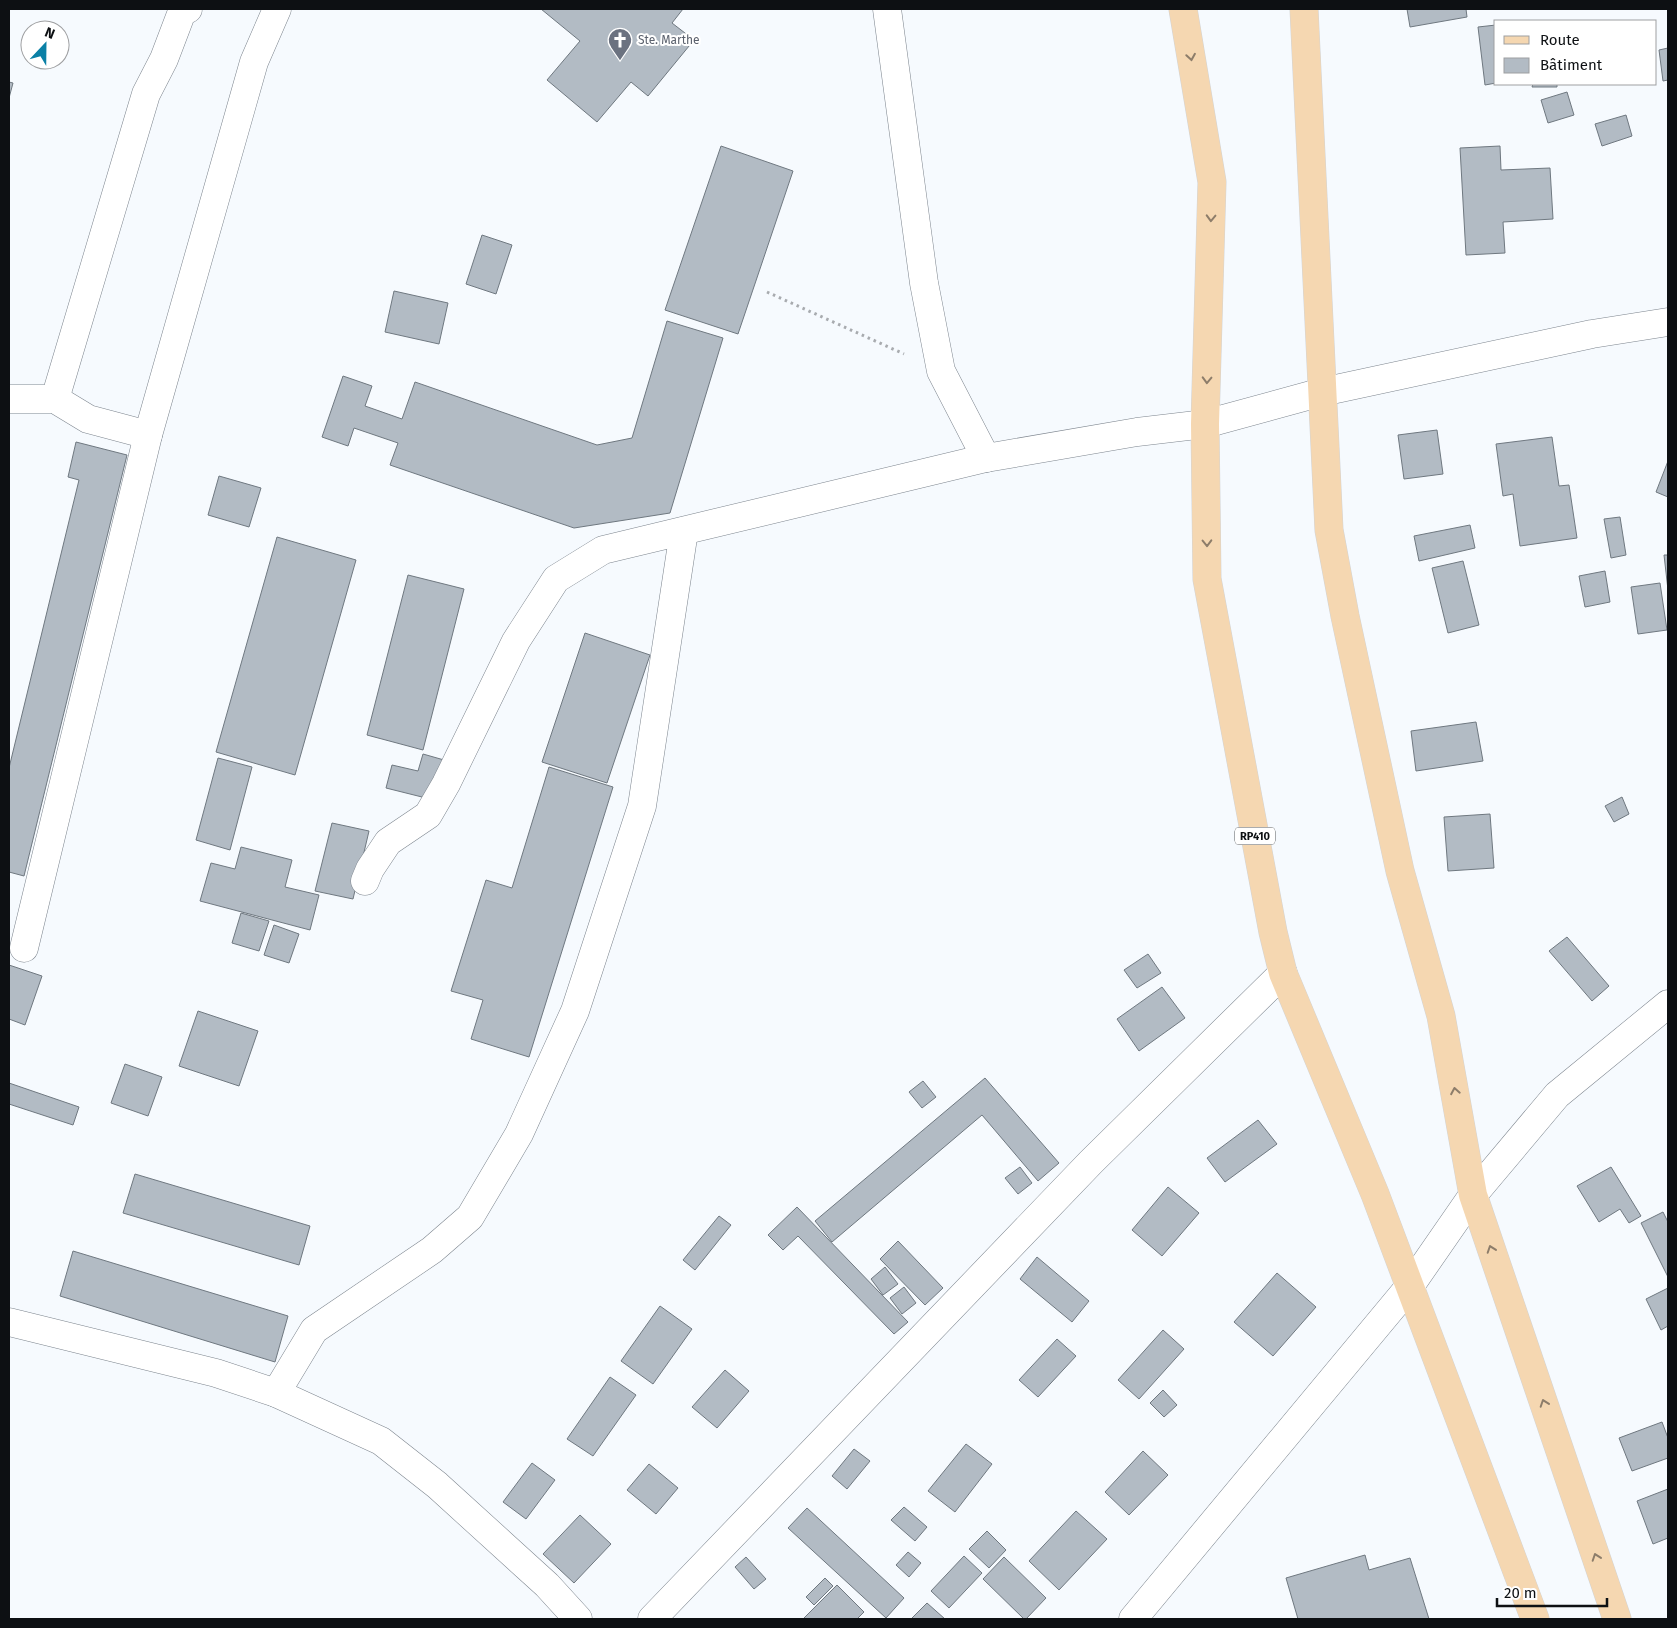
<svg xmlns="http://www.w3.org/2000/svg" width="1677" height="1628" font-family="'Fira Sans',sans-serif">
<rect width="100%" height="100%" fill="#f6fafe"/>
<g fill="#b2bbc4" stroke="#6f7880">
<polygon points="541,9 683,9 672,23 694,40 648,96 631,82 597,122 547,80 580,41"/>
<polygon points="1407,9 1466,9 1467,17 1410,27"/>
<polygon points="1496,25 1496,83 1485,85 1478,27"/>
<polygon points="1668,48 1668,80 1663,81 1659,50"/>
<polygon points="9,82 13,83 9,98"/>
<polygon points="1533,84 1557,84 1557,87 1532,87"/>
<polygon points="1567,92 1574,115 1548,123 1541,100"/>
<polygon points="1626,115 1632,136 1602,146 1595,124"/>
<polygon points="721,146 793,171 738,334 665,310"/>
<polygon points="1500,146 1501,170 1550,168 1553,219 1503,222 1505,253 1466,255 1460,148"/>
<polygon points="482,235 512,245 496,294 466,284"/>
<polygon points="394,291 448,303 439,344 385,332"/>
<polygon points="667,321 723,338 670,513 574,528 390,465 398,443 354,428 348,446 322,437 343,376 372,386 365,406 402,419 415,382 597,445 632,438"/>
<polygon points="1437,430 1443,474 1404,479 1398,435"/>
<polygon points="1552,437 1559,486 1569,485 1577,538 1520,546 1513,494 1503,496 1496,444"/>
<polygon points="76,442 127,455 24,876 9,872 9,768 79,480 68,477"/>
<polygon points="1668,461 1668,497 1656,492"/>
<polygon points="219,476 261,488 249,527 208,515"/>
<polygon points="1620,517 1626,555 1611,558 1604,519"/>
<polygon points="1470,525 1475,548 1419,561 1414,536"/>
<polygon points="277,537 356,560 295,775 216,752"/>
<polygon points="1664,555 1668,555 1668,590"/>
<polygon points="1463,561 1479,625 1448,633 1432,568"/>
<polygon points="1605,571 1610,602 1585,607 1579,576"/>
<polygon points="408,575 464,589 423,750 367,735"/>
<polygon points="1660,583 1667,630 1638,634 1631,587"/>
<polygon points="585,633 650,655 607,783 542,762"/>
<polygon points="1476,722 1483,761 1416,771 1411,731"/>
<polygon points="423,754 444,760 434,800 386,788 392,765 418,771"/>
<polygon points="218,758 252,767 230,850 196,840"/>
<polygon points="549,767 613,787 529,1057 471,1039 483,1000 451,991 486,880 512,888"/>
<polygon points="1622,797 1629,814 1614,822 1605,806"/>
<polygon points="1490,814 1494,868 1448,871 1444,817"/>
<polygon points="332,823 369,831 353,899 315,891"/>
<polygon points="241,847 292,860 285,887 319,895 310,930 200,901 211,863 235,869"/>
<polygon points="241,913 269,921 259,951 232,943"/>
<polygon points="274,925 299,934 289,963 264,955"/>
<polygon points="1567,937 1609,986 1592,1001 1549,951"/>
<polygon points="1148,954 1161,973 1137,988 1124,970"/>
<polygon points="9,965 42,976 25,1025 9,1019"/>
<polygon points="1162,987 1185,1018 1139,1051 1117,1019"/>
<polygon points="198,1011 258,1031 239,1086 179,1066"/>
<polygon points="125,1064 162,1077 148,1116 111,1103"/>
<polygon points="985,1078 1059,1163 1038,1181 982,1115 832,1242 815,1221"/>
<polygon points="923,1081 936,1097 922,1108 909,1092"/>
<polygon points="9,1083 79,1107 73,1125 9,1104"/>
<polygon points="1258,1120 1277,1144 1225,1182 1207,1158"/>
<polygon points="1020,1167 1032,1183 1018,1194 1005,1178"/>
<polygon points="1611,1167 1641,1216 1629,1223 1620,1209 1599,1222 1577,1186"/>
<polygon points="135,1174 310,1226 299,1265 123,1213"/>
<polygon points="1168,1187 1199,1213 1162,1256 1132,1230"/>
<polygon points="797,1207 908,1322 894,1334 798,1236 783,1250 768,1235"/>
<polygon points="1663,1212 1668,1222 1668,1277 1641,1223"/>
<polygon points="719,1216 731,1225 695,1270 683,1260"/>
<polygon points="898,1241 943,1288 925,1305 880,1259"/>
<polygon points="73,1251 288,1316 275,1362 60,1296"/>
<polygon points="1037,1257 1089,1301 1072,1322 1020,1279"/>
<polygon points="885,1267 898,1284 883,1295 871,1279"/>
<polygon points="1277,1273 1316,1307 1273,1356 1234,1322"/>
<polygon points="904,1287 916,1303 902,1314 890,1298"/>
<polygon points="1668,1288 1668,1326 1661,1330 1646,1299"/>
<polygon points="660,1306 692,1329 653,1384 621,1361"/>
<polygon points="1163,1330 1184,1349 1139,1399 1118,1380"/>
<polygon points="1057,1339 1076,1356 1038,1397 1019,1380"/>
<polygon points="725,1370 749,1391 717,1428 692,1407"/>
<polygon points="610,1377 636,1395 593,1456 567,1439"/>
<polygon points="1163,1390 1177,1405 1164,1417 1150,1403"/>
<polygon points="1662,1422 1668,1438 1668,1458 1632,1471 1619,1438"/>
<polygon points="966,1444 992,1464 955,1512 928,1491"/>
<polygon points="854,1449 870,1461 847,1489 832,1476"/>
<polygon points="1143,1451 1168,1475 1129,1515 1105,1492"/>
<polygon points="532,1463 555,1480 526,1519 503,1502"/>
<polygon points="649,1464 678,1488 656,1514 627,1490"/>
<polygon points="1668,1489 1668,1538 1653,1544 1637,1501"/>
<polygon points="904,1507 927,1527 915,1541 891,1520"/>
<polygon points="807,1508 904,1598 886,1618 788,1528"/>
<polygon points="1076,1511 1107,1539 1059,1590 1029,1561"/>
<polygon points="580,1515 611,1544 574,1583 543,1554"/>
<polygon points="987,1531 1006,1550 989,1568 969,1549"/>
<polygon points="908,1552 921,1563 909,1577 896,1565"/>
<polygon points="1365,1555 1369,1570 1410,1558 1429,1619 1298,1619 1286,1578"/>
<polygon points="964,1556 982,1573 949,1608 931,1591"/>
<polygon points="746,1557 766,1579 754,1589 735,1567"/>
<polygon points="1004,1557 1046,1598 1026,1619 1024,1619 983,1579"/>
<polygon points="825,1578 833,1586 814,1605 806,1597"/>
<polygon points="837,1585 864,1612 857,1619 803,1619"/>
<polygon points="927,1603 945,1619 911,1619"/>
</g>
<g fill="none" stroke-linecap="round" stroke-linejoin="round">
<g stroke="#7d858e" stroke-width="29">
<g id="minor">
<polyline points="887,9 924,283 941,371 986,458"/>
<polyline points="9,399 55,399 88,419 148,435 24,948"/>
<polyline points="55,399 146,94 164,59 183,9 188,9"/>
<polyline points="148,435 254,62 277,9"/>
<polyline points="365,881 370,869 388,842 428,815 446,784 516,641 556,579 603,550 986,458 1137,432 1205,424 1322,392 1592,334 1668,322"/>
<polyline points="9,1322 216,1373 276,1393 381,1441 437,1485 547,1585 578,1619"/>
<polyline points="276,1393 314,1330 432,1250 470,1217 519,1134 575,1011 642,806 684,531"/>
<polyline points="652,1619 1091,1162 1283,973"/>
<polyline points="1133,1619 1410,1286 1473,1195 1557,1095 1668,1004"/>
</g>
</g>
<g stroke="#d3d4d5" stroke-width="29">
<g id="primary">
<polyline points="1183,9 1212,182 1205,424 1207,579 1273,932 1283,973 1375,1194 1535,1619"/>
<polyline points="1304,9 1329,530 1345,616 1400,871 1441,1016 1473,1195 1617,1619"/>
</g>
</g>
<polyline stroke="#a8abaf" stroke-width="3" stroke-dasharray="2.5 4" stroke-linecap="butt" points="767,292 904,354"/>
<use href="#minor" stroke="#fff" stroke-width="28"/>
<use href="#primary" stroke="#f5d7b1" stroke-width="28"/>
</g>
<defs><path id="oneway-chevron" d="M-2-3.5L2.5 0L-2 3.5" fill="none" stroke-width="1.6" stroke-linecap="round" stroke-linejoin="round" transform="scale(1.25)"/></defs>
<g stroke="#8d7d6a">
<use href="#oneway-chevron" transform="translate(1191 57) rotate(81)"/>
<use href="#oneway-chevron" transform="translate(1211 218) rotate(92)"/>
<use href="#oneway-chevron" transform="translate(1207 380) rotate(92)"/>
<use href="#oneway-chevron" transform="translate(1207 543) rotate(89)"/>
<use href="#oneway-chevron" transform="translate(1455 1091) rotate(-100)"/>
<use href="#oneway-chevron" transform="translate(1491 1249) rotate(-109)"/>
<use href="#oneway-chevron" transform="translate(1544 1403) rotate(-109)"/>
<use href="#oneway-chevron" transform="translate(1596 1557) rotate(-109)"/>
</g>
<defs>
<g id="church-pin" transform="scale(1.25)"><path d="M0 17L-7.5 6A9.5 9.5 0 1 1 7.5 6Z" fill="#6b7280" stroke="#fff"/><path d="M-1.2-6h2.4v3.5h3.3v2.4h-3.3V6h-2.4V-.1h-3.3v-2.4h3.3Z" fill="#fff"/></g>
</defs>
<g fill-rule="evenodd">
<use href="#church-pin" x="620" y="40"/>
</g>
<g text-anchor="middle" stroke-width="4" stroke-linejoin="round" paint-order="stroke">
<rect fill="#fff" stroke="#56585a" stroke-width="1" x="1235" y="827.5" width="40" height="17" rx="4"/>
<g font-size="11" font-weight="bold" fill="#0d1013">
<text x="1255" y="840">RP410</text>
</g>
<g font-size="12" fill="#5b616d" stroke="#fff" text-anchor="start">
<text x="638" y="44">Ste. Marthe</text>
</g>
</g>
<rect width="1677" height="1628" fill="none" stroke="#0d1013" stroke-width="20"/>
<rect x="1494" y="20" width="162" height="65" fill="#ffffff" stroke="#9e9fa1"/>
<rect x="1504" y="36" width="25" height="8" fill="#f5d7b1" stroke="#9e9fa1"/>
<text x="1540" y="45" font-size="15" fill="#0d1013">Route</text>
<rect x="1504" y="58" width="25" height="15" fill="#b2bbc4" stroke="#9e9fa1"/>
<text x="1540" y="70" font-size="15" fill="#0d1013">Bâtiment</text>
<g transform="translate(45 45) rotate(22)"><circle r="24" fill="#ffffff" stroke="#9e9fa1"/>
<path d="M0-4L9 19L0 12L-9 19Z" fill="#0a80a6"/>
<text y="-8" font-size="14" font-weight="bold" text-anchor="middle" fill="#0d1013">N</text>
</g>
<path d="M1497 1598v8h110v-8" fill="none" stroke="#0d1013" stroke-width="2.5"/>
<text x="1504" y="1598" font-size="15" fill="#0d1013" stroke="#ffffff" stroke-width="4" paint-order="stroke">20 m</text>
</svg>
